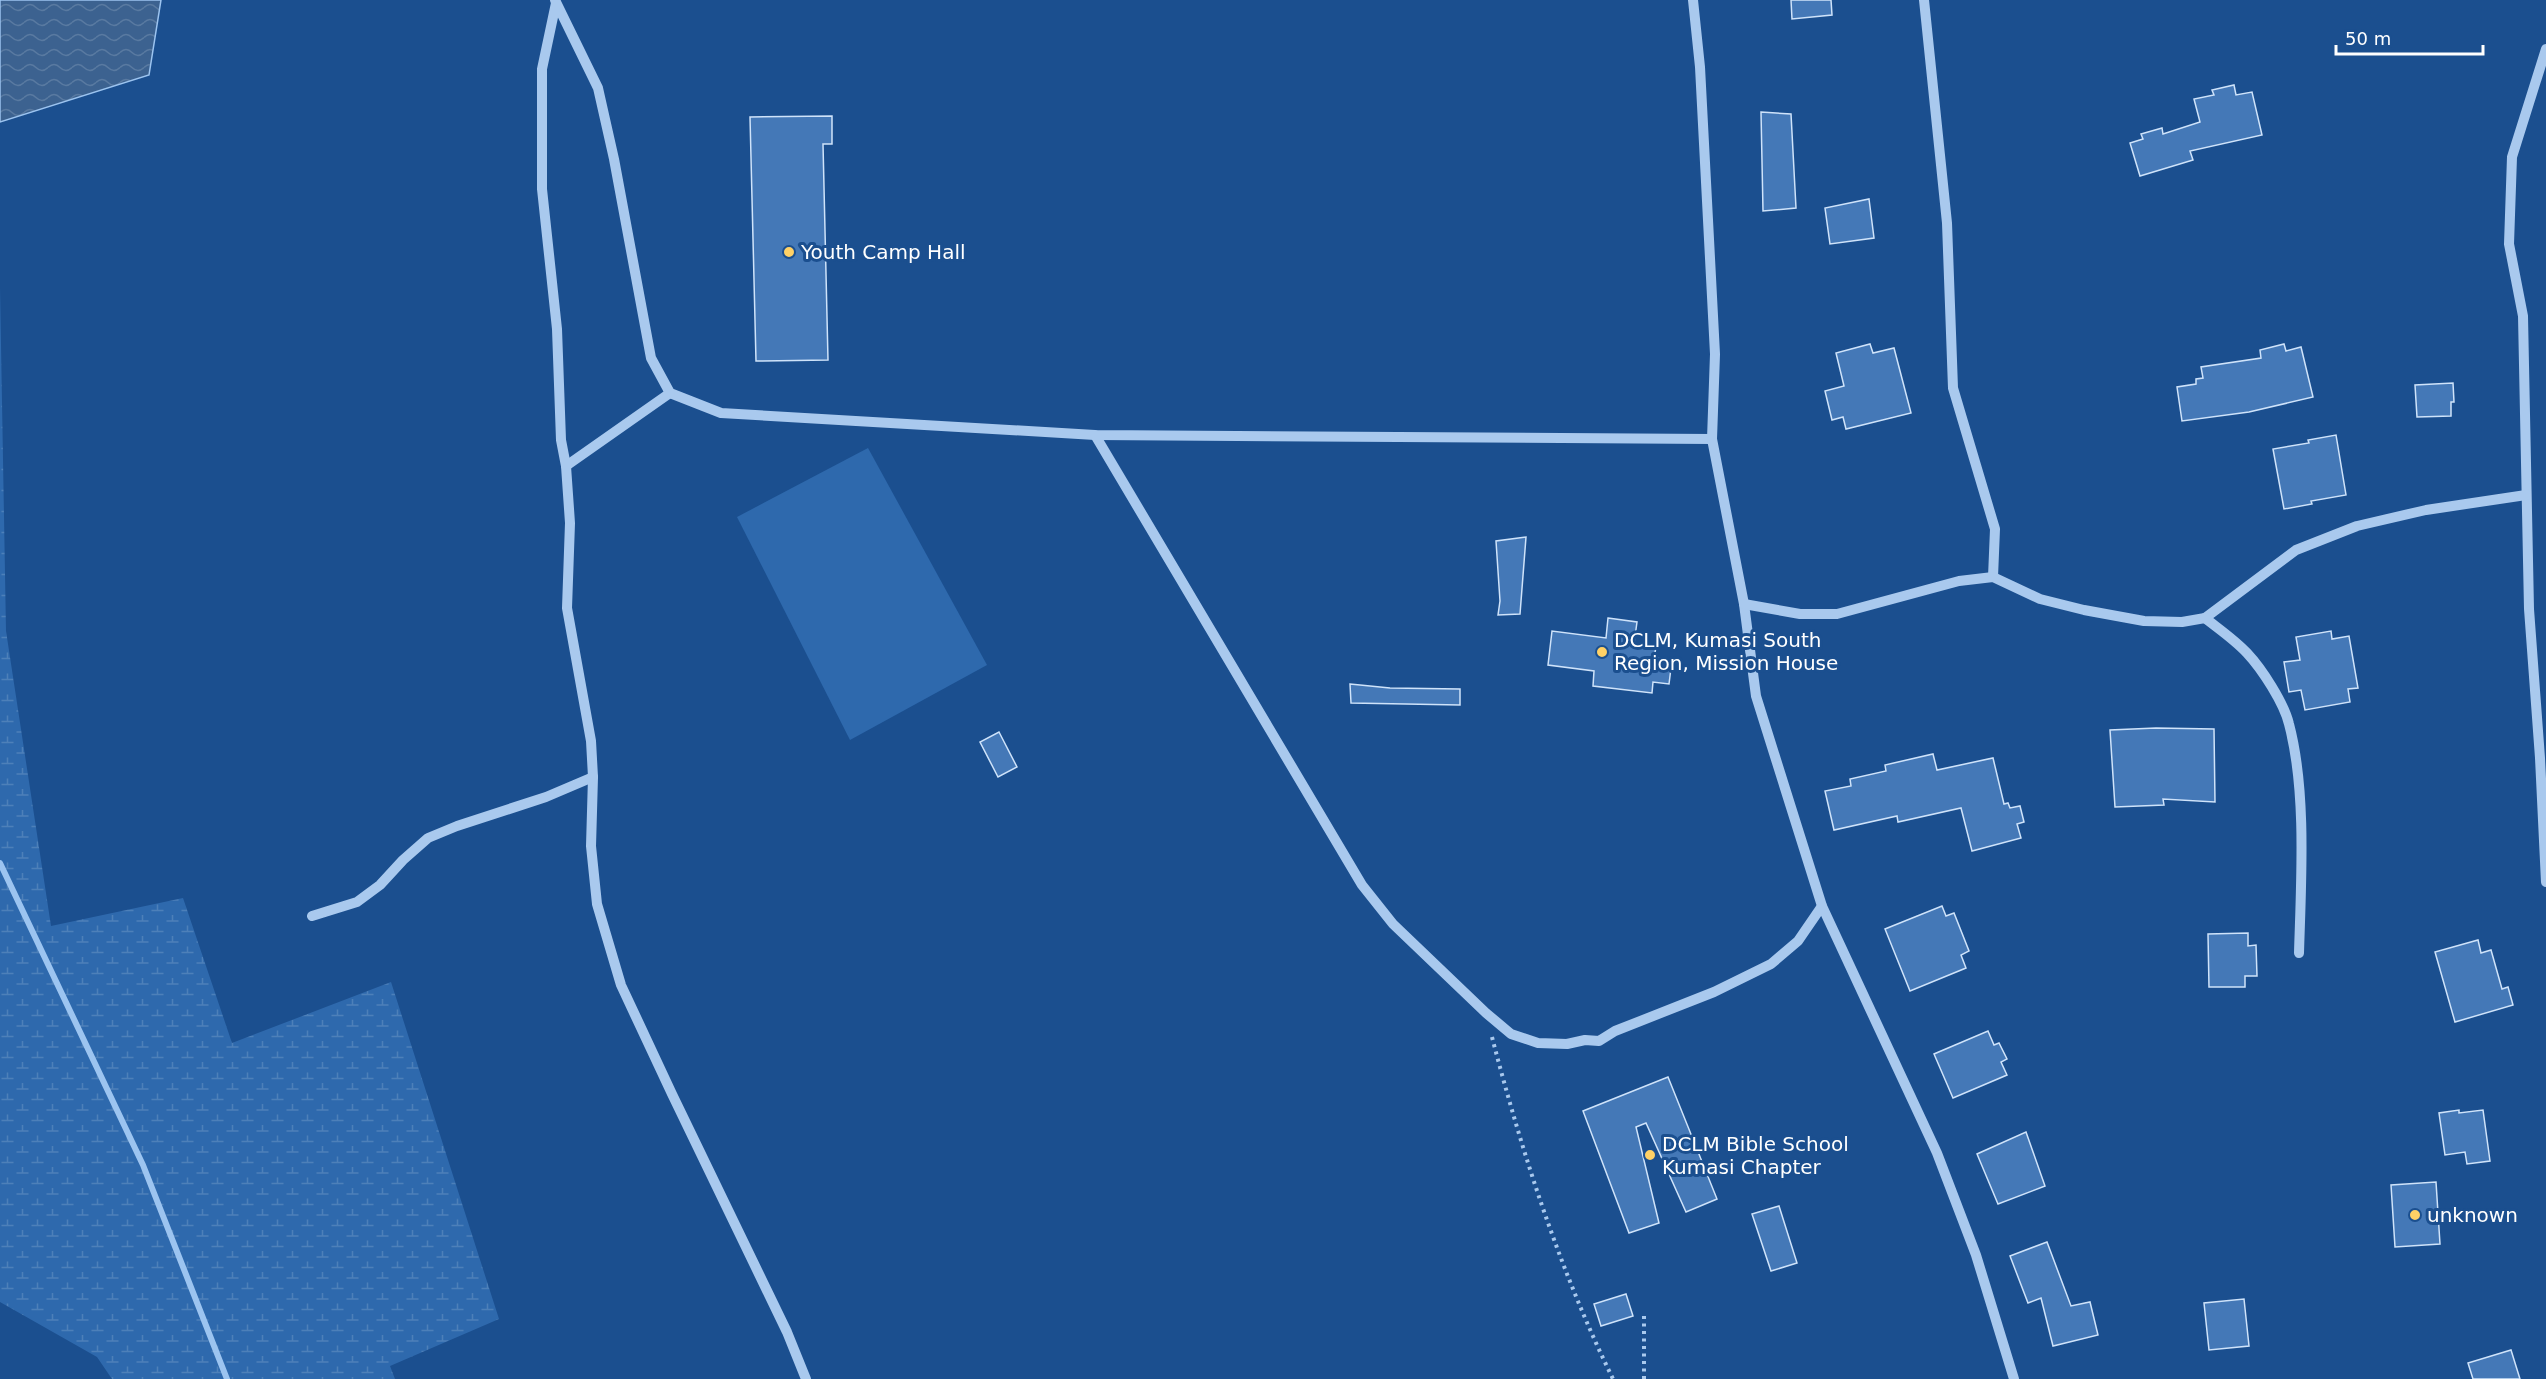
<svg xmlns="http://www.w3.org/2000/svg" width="2546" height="1379" font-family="'DejaVu Sans',sans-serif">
<defs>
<pattern id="wetland-marsh" width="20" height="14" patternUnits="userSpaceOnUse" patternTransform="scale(1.5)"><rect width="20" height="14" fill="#2e69ad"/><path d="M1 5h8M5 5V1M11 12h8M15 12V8" fill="none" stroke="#4d80b9"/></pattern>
<pattern id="water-waves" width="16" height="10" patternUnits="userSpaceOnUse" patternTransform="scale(1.5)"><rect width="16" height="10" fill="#3c6290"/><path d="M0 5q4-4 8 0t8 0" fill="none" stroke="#597aa1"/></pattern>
</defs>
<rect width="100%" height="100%" fill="#1b4f8f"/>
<polygon fill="url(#wetland-marsh)" points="0,288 6,631 51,926 183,898 232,1043 391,982 499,1319 390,1366 395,1379 112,1379 97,1357 0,1302"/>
<polygon fill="#2e69ad" points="868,448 987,665 850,740 737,517"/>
<polygon fill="url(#water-waves)" stroke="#9cc4f0" stroke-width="1.5" points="0,0 161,0 149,75 0,122"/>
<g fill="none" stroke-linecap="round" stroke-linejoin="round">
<polyline stroke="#9cc4f0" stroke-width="6" points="0,863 143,1165 227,1379"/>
</g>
<g fill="#4478b7" stroke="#cfe3fa" stroke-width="1.5">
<polygon points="1791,0 1831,0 1832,15 1792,19"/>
<polygon points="2234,85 2236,95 2252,92 2262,135 2190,151 2193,160 2140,176 2130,143 2143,139 2141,134 2162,128 2163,134 2200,122 2194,99 2214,95 2212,90"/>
<polygon points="1761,112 1791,114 1796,208 1763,211"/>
<polygon points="832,116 832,144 823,144 828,360 756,361 750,117"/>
<polygon points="1869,199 1874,238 1830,244 1825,208"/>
<polygon points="1870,344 1873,353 1894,348 1911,413 1846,429 1843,417 1832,420 1825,391 1844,386 1836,353"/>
<polygon points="2284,344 2286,351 2301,347 2313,397 2249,412 2182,421 2177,387 2196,384 2196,379 2203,378 2201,367 2261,358 2260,350"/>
<polygon points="2453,383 2454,402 2451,402 2451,416 2417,417 2415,385"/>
<polygon points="2336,435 2346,495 2311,501 2312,504 2284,509 2273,449 2309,443 2308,440"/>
<polygon points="1526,537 1520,614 1498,615 1500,601 1496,541"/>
<polygon points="1608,618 1637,622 1634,644 1656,647 1654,658 1672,660 1669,684 1653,682 1652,693 1593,686 1594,671 1548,665 1552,631 1606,638"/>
<polygon points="2331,631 2332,639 2349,636 2358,688 2348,689 2350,702 2305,710 2301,690 2289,692 2284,662 2300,660 2296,637"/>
<polygon points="1350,684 1390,688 1460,689 1460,705 1351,703"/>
<polygon points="2156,728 2214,729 2215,802 2163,799 2164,805 2115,807 2110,730"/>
<polygon points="999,732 1017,767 998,777 980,742"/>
<polygon points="1933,754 1937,770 1993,758 2004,804 2008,803 2010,808 2020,806 2024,822 2017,824 2021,838 1972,851 1961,808 1898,822 1897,816 1834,830 1825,791 1851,786 1850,779 1886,771 1885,765"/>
<polygon points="1942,906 1946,916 1954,913 1969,951 1961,955 1966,968 1910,991 1885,929"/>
<polygon points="2248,933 2248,946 2256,945 2257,976 2245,976 2245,987 2209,987 2208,934"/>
<polygon points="2478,940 2481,953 2491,950 2502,989 2508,987 2513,1005 2455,1022 2435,952"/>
<polygon points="1988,1031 1994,1045 1999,1043 2007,1059 2001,1062 2007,1075 1953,1098 1934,1054"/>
<polygon points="1668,1077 1717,1199 1686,1212 1646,1123 1636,1127 1659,1223 1629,1233 1583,1111"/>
<polygon points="2459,1110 2459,1113 2483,1110 2490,1161 2467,1164 2465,1152 2445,1155 2439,1113"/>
<polygon points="2026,1132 2045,1186 1998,1204 1977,1154"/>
<polygon points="2436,1182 2440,1244 2395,1247 2391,1185"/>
<polygon points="1779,1206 1797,1263 1771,1271 1752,1214"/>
<polygon points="2047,1242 2071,1306 2090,1302 2098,1335 2053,1346 2041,1298 2028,1303 2010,1256"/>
<polygon points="1626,1294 1633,1316 1601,1326 1594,1304"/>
<polygon points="2244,1299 2249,1346 2209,1350 2204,1303"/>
<polygon points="2511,1350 2520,1379 2473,1379 2468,1363"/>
</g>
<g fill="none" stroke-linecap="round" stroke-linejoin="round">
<g stroke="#a9c9ee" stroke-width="4" stroke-dasharray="3 4.5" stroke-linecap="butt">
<path d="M1492,1037C1522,1153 1560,1271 1613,1379"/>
<polyline points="1644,1316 1644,1379"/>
</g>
<g stroke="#a9c9ee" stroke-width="10">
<polyline points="555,0 598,88 614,159 651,358 670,393 721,413 1095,435 1712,439"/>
<polyline points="1693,0 1700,67 1715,354 1712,439 1744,604 1756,696 1822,906 1937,1153 1976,1255 2014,1379"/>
<polyline points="1924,0 1947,223 1953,388 1995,529 1993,577"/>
<polyline points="556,3 542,69 542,189 557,329 561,440 566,466 570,523 567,608 591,741 593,777 591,846 597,904 621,985 672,1094 787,1332 806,1379"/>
<polyline points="2546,49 2512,157 2509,244 2523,316 2529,609 2540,758 2546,882"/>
<polyline points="1095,435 1362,885 1393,924 1486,1013 1511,1034 1538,1043 1567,1044 1585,1040 1599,1041 1615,1031 1714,992 1771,964 1798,941 1822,906"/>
<polyline points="566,466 670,393"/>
<polyline points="1744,604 1800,614 1837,614 1959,581 1993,577 2040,599 2084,610 2144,621 2182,622 2205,618 2296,550 2357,526 2426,510 2526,495"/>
<path d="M2205,618C2219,629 2235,640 2247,653C2262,669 2284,703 2289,724C2307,792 2301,883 2299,953"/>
<polyline points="312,916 357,902 380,885 403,860 428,838 457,826 546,797 593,777"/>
</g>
</g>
<g fill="#ffd166" stroke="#1b4f8f" stroke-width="2">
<circle cx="789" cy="252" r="6"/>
<circle cx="1602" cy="652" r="6"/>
<circle cx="1650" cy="1155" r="6"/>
<circle cx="2415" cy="1215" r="6"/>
</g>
<g text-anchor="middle" stroke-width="6" stroke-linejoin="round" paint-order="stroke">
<g font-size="20" fill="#fff" stroke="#1b4f8f" text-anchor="start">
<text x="801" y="259">Youth Camp Hall</text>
<text x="1614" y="647">DCLM, Kumasi South<tspan x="1614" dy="23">Region, Mission House</tspan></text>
<text x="1662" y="1151">DCLM Bible School<tspan x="1662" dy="23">Kumasi Chapter</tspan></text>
<text x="2427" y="1222">unknown</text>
</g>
</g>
<path d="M2336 45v9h147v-9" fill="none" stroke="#ffffff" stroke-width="3"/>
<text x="2345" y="45" font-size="18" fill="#ffffff" stroke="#1b4f8f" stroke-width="4.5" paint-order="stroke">50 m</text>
</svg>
